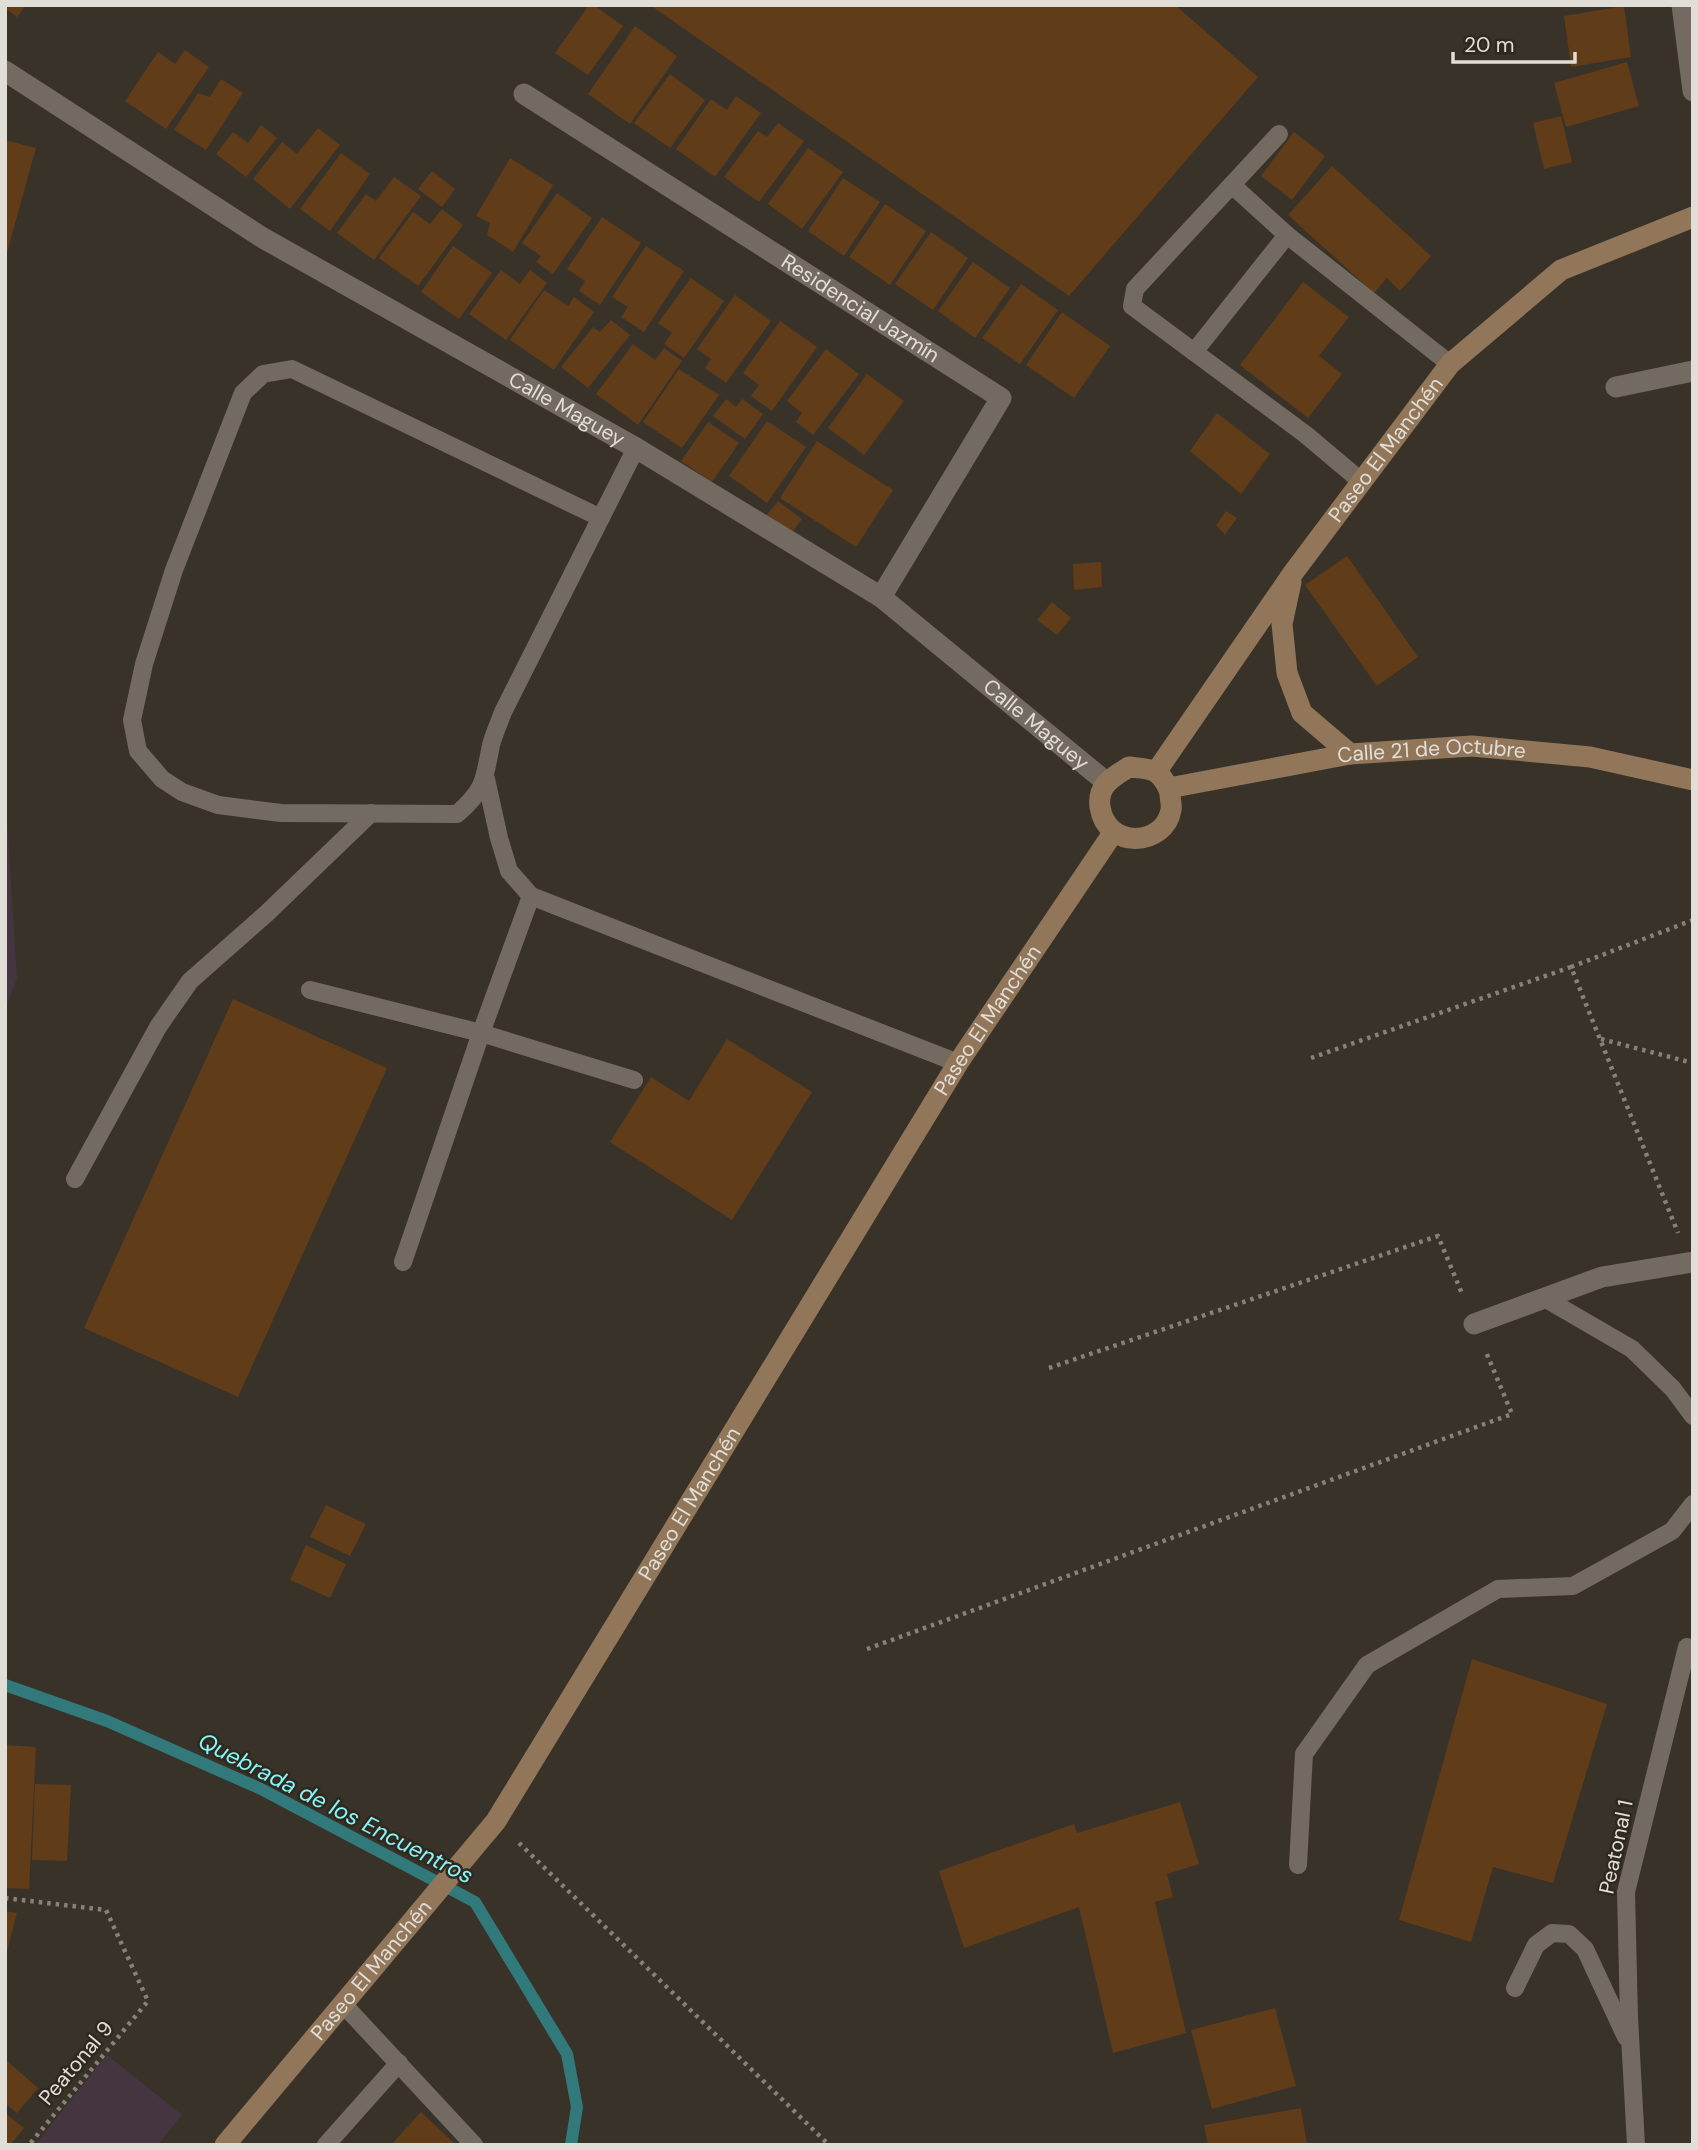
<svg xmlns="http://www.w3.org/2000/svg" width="1698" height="2150" font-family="'DM Sans',sans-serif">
<rect width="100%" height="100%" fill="#393229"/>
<g fill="#453541">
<polygon points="5,786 17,979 5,1010"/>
<polygon points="107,2055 182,2115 158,2145 35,2145"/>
</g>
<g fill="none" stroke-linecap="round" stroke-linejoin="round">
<polyline stroke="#31797b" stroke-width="12" points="5,1685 107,1721 261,1789 475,1902 567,2054 577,2107 571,2145"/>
</g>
<g fill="#603c19">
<polygon points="5,5 26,5 17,17 5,8"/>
<polygon points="589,5 594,5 623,26 588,75 555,53"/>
<polygon points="650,5 1175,5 1258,77 1069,296"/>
<polygon points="1624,6 1631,57 1571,67 1564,16"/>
<polygon points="635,26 677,56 630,124 588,94"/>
<polygon points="185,50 209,67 166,129 125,101 158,52 175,64"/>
<polygon points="1627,62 1639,106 1566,127 1554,83"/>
<polygon points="670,74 705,100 670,148 634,123"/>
<polygon points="221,79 243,93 206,150 174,130 198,93 210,97"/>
<polygon points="736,96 761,113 715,177 676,149 711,99 727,110"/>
<polygon points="1561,116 1572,162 1544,169 1533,123"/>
<polygon points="778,123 804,141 759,202 724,177 758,131 767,137"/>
<polygon points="261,125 277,138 246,177 216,154 233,132 248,143"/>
<polygon points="318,128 340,145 290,209 253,179 282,142 297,154"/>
<polygon points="1294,132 1325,156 1292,200 1261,176"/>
<polygon points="5,140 36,148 6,256 5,255"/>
<polygon points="808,148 843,172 802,229 768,204"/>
<polygon points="341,153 370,174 330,231 300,209"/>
<polygon points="510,158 553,185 513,252 487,235 490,223 476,216"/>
<polygon points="1332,166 1431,256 1400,291 1387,278 1374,293 1288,215"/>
<polygon points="432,171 455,189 442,207 418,189"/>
<polygon points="394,177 421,196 374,260 337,233 366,194 376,201"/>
<polygon points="843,178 880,202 844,256 808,231"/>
<polygon points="557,193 592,218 553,274 536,262 541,256 522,243"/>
<polygon points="885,204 926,231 890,285 849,257"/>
<polygon points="442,209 463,225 418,286 379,258 413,212 430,224"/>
<polygon points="602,217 641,243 600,305 579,291 585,281 567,269"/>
<polygon points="931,232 968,258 933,310 895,284"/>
<polygon points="453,246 492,273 459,319 421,292"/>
<polygon points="646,246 684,271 644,332 621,317 628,307 612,297"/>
<polygon points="973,262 1010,288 975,338 938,311"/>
<polygon points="501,270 520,284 530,270 547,283 506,340 469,314"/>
<polygon points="691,278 724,301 684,358 664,344 672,333 658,323"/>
<polygon points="1303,282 1349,317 1319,356 1342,374 1308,418 1240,365"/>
<polygon points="1021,284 1058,310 1020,364 982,338"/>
<polygon points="544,290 568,306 574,297 594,312 554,370 510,340"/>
<polygon points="735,295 771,321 726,383 705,368 711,359 697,349"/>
<polygon points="1062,312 1110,346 1074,398 1026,365"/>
<polygon points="611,320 630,335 588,388 561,367 593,327 600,332"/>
<polygon points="780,321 817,347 772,411 751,396 759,385 743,373"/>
<polygon points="633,344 655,360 664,348 682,361 638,425 596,394"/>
<polygon points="826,349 859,374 813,435 796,422 802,413 787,401"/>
<polygon points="679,369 719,395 682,448 643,422"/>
<polygon points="867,374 904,401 864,455 828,428"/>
<polygon points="726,399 736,407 742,399 763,414 745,439 713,416"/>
<polygon points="1217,413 1270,454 1241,494 1190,451"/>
<polygon points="767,421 806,447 767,503 729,476"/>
<polygon points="708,422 739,443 712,482 681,461"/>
<polygon points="817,441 893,490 856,547 780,498"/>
<polygon points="778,501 802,519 789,536 764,518"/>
<polygon points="1226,511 1237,518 1225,535 1216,525"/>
<polygon points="1347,556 1418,657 1377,686 1305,585"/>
<polygon points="1101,562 1102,587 1074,590 1073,564"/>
<polygon points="1052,602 1071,618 1057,635 1037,620"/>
<polygon points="233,999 387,1068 238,1397 84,1328"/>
<polygon points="727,1039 812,1092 732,1220 610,1142 651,1077 689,1101"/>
<polygon points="326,1505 366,1524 350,1556 310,1537"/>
<polygon points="306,1545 346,1564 330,1598 290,1580"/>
<polygon points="1472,1659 1607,1704 1553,1883 1493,1867 1471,1942 1399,1920"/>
<polygon points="5,1745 36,1747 29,1889 5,1888"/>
<polygon points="35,1784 71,1785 67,1861 32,1860"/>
<polygon points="1180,1802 1199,1864 1167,1874 1173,1897 1155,1902 1186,2033 1113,2053 1079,1907 964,1948 939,1871 1074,1824 1077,1833"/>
<polygon points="5,1911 17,1913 6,1955 5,1955"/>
<polygon points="1275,2008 1296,2086 1212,2109 1191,2030"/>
<polygon points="5,2059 38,2088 17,2113 5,2103"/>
<polygon points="1301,2108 1307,2145 1208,2145 1204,2125"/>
<polygon points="421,2112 456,2145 391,2145"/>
<polygon points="5,2113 24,2128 10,2145 5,2145"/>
</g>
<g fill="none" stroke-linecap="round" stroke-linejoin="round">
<g stroke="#868179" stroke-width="4.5" stroke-dasharray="3.5 5" stroke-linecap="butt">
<polyline points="1571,967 1693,920"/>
<polyline points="1601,1039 1693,1063"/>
<polyline points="1311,1058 1571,967 1678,1233"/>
<polyline points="1049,1368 1438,1236 1463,1296"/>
<polyline points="867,1649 1512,1414 1486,1352"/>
<polyline points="519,1843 829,2145"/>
<polyline points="5,1898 106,1910 148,2001 29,2145"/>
</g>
<g stroke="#736b61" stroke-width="18">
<polyline points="1279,134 1135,289 1132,306 1305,434 1362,482"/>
<polyline points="1232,185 1287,235 1450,364"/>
<polyline points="1194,352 1287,235"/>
<path d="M601,518L292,369L263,374L243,393L174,570L144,664L132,720L138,751L162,779L182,792L218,805L281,813L457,814C486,789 484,779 491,745C494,734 499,723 503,712L636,448"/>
<polyline points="486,779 499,838 509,871 531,896 958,1063"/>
<polyline points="310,990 481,1033 634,1080"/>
<polyline points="75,1179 158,1027 190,981 266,914 371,813"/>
<polyline points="403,1262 481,1033 531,896"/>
<polyline points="1546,1299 1632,1349 1673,1389 1693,1416"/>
<polyline points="1298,1865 1304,1754 1367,1665 1498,1589 1573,1586 1672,1531 1693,1504"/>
<polyline points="1515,1988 1536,1945 1552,1933 1569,1934 1585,1949 1626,2037"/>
<polyline points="343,2004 474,2145"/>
<polyline points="326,2145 399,2063"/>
<polyline points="1636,2145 1629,2018 1626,1892 1687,1647"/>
</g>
<g stroke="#736b61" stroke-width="21">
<polyline points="1682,5 1693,91"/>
<path id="s1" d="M5,71L263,238L636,448L881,597L1106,782"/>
<path id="s2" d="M524,94L1001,398L881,597"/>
<polyline points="1616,387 1693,371"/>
<polyline points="1474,1324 1602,1277 1693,1262"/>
</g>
<g stroke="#917659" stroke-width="21">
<polyline points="1291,582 1282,624 1287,673 1302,713 1350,754"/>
<path d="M1129,767C1136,768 1149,768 1156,772C1162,776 1169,787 1170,794C1170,799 1172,805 1171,810C1165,846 1107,851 1100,807C1097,785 1113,777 1129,767Z"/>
<path id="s3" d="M1156,772L1293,573L1450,364L1561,270L1693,217"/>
<path id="s4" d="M1169,788L1350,754L1472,746L1590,757L1693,780"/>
<path id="s5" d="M225,2145L496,1821L958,1063L1113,833"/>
</g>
</g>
<g text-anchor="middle" stroke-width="5" stroke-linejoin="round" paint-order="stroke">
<g font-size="21" fill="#e1ddd7" stroke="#2f281f">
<text dy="7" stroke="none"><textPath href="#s2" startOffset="399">Residencial Jazmín</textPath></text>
<text dy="7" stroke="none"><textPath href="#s1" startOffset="656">Calle Maguey</textPath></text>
<text dy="7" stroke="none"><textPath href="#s3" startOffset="396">Paseo El Manchén</textPath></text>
<text dy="7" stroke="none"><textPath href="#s1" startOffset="1223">Calle Maguey</textPath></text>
<text dy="7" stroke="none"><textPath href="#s4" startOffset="266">Calle 21 de Octubre</textPath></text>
<text dy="7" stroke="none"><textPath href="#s5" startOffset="1362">Paseo El Manchén</textPath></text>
<text dy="7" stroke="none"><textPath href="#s5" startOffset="794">Paseo El Manchén</textPath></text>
<text transform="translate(1616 1847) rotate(-78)" y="7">Peatonal 1</text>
<text dy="7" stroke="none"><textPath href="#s5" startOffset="228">Paseo El Manchén</textPath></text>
<text transform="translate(76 2063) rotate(-50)" y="7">Peatonal 9</text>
</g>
<g font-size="23" font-style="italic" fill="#87f4f8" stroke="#2f281f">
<text transform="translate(336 1808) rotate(27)" y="8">Quebrada de los Encuentros</text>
</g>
</g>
<rect width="1698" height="2150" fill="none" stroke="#e1ddd7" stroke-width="14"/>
<path d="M1453 52v10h122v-10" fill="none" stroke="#e1ddd7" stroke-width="3.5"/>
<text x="1464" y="52" font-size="21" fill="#e1ddd7" stroke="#2f281f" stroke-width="5" paint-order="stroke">20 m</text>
</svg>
